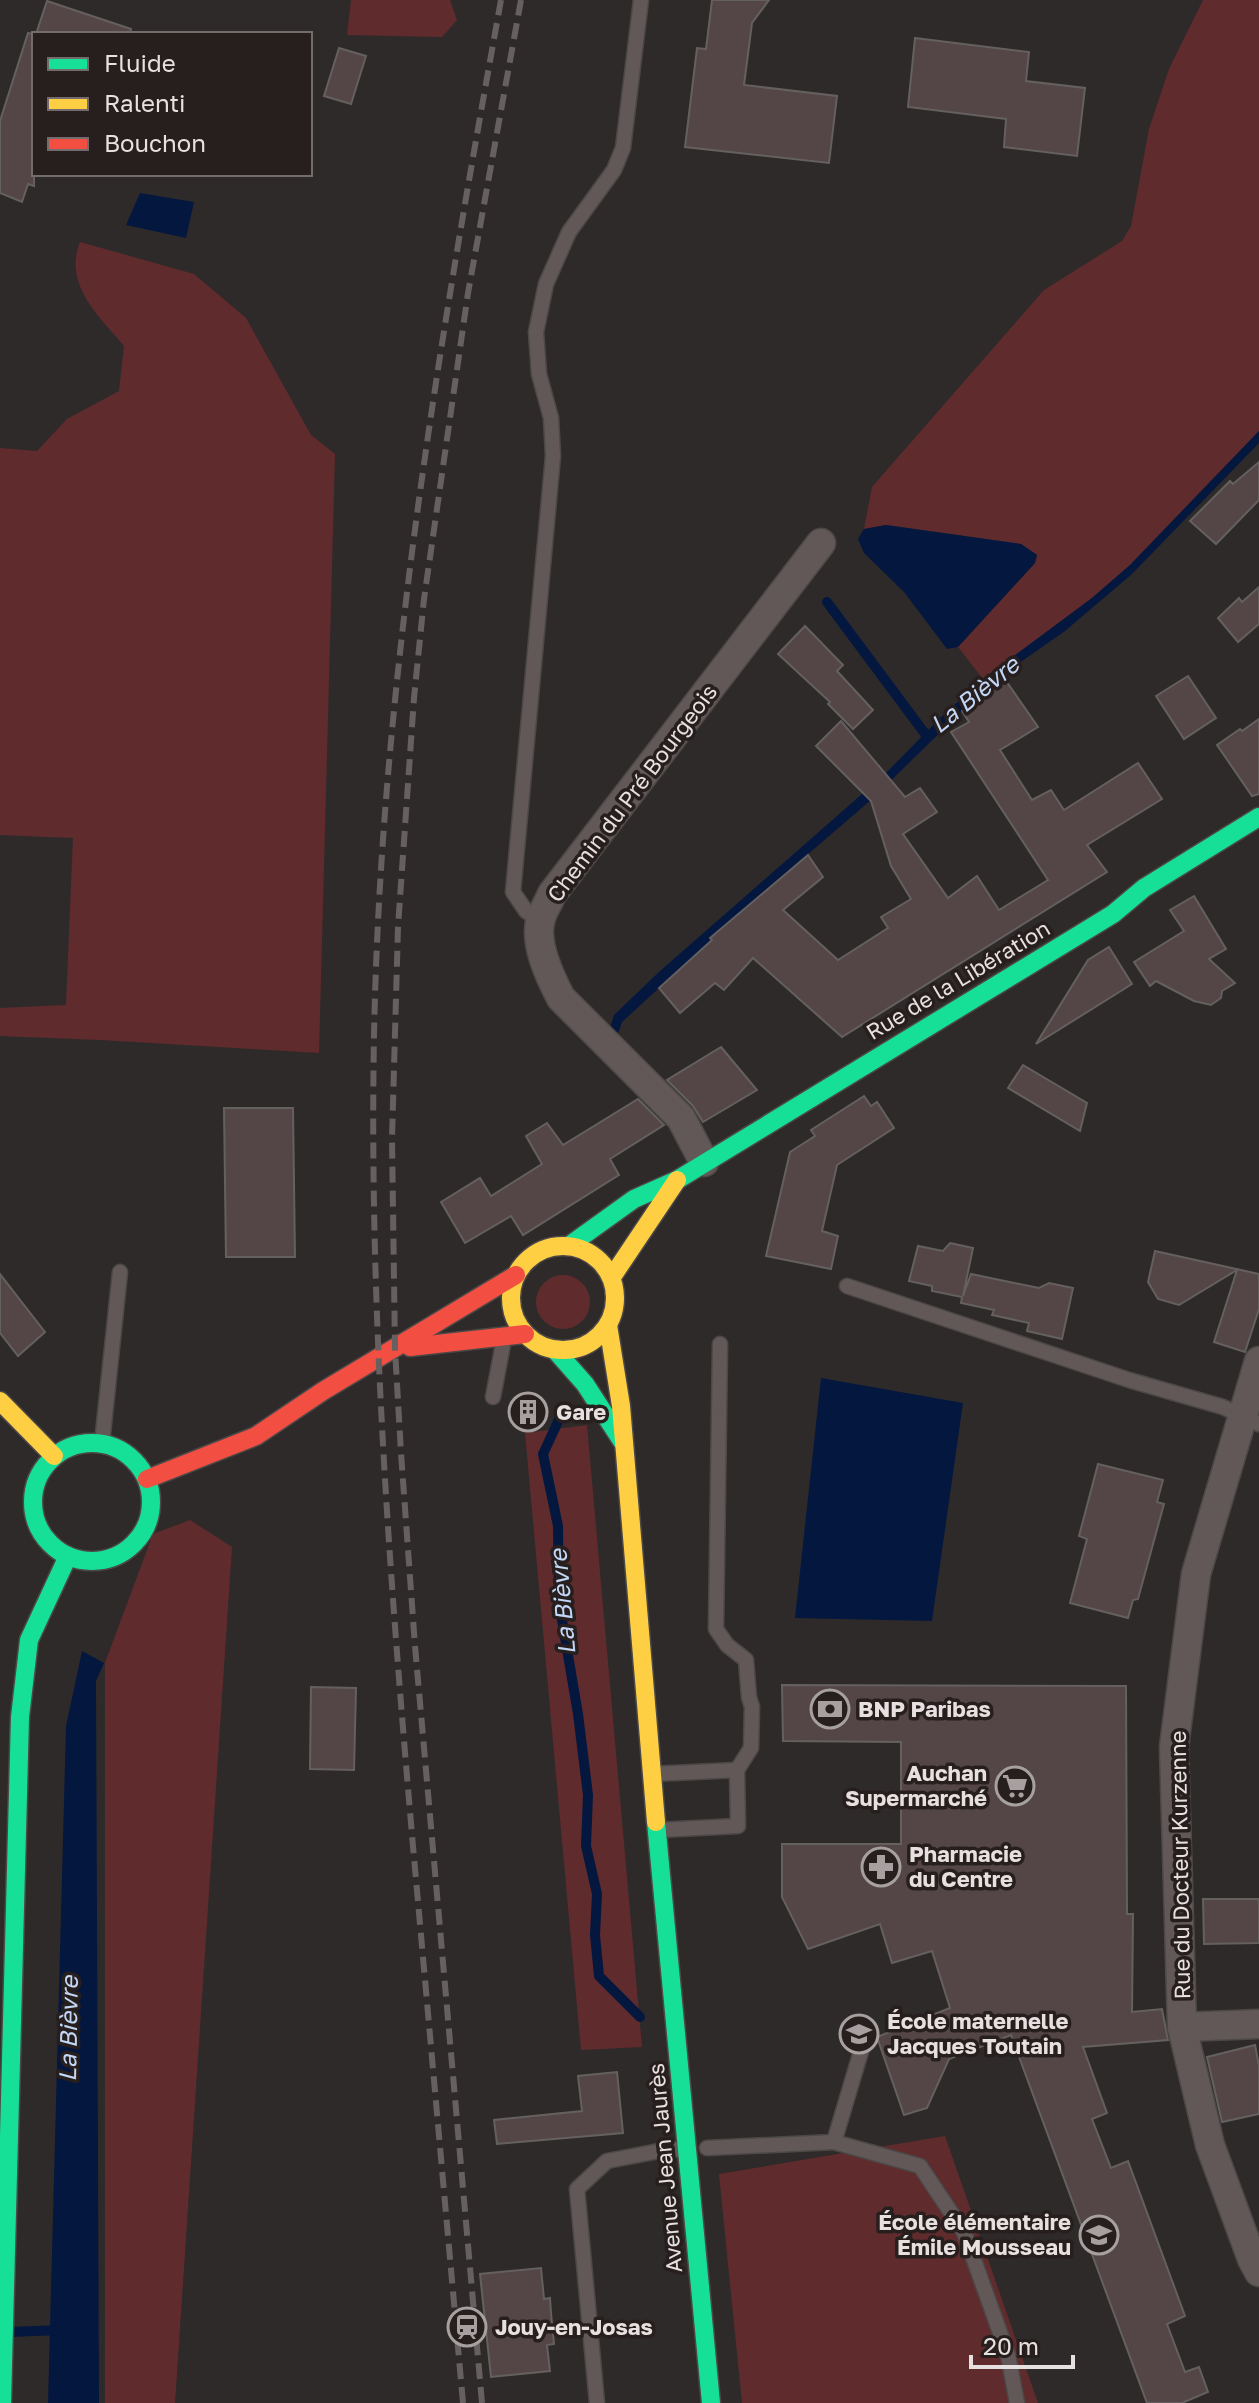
<svg xmlns="http://www.w3.org/2000/svg" width="1259" height="2403" font-family="'Golos Text',sans-serif">
<rect width="100%" height="100%" fill="#2f2a2a"/>
<g fill="#602b2d">
<polygon points="351,0 450,0 457,20 442,37 347,35"/>
<polygon points="1203,0 1259,0 1259,431 1130,565 1092,598 983,679 958,647 1035,563 1037,555 1021,544 886,525 864,529 872,487 1044,290 1122,241 1131,226 1149,129 1169,69"/>
<path d="M80,242L194,274L246,318L311,435L335,454L319,1053L101,1040L0,1036V1008L66,1005L73,838L0,835V448L37,451L67,419L119,391L124,346C99,316 63,285 80,242Z"/>
<circle cx="563" cy="1302" r="27"/>
<polygon points="587,1425 642,2047 581,2050 525,1433"/>
<polygon points="190,1520 232,1547 175,2403 105,2403 105,1663 153,1534"/>
<polygon points="945,2136 1038,2403 742,2403 719,2174"/>
</g>
<g fill="#04173f">
<polygon points="140,193 194,202 186,238 126,225"/>
<polygon points="1259,431 1259,443 1132,574 1065,631 1002,675 962,711 871,800 764,892 622,1022 614,1045 607,1038 614,1015 660,971 886,773 939,719 983,679 1092,598 1130,565"/>
<polygon points="886,525 1021,544 1037,555 1035,563 958,647 947,649 904,592 864,553 858,539 864,529"/>
<polygon points="821,1378 963,1403 932,1621 795,1618"/>
<polygon points="82,1651 104,1663 96,1681 99,2403 48,2403 66,1726"/>
</g>
<g fill="none" stroke-linecap="round" stroke-linejoin="round">
<g stroke="#04173f" stroke-width="10">
<polyline points="827,602 926,735"/>
<polyline points="562,1413 543,1454 558,1526 559,1602 578,1714 588,1795 586,1846 597,1894 595,1935 599,1976 640,2017"/>
<polyline points="10,2332 60,2330"/>
</g>
</g>
<g fill="#544646" stroke="#656060" stroke-width="2">
<polygon points="712,0 769,0 752,23 744,85 837,96 829,163 685,147 697,48 706,49"/>
<polygon points="47,1 131,29 130,34 36,34"/>
<polygon points="28,33 34,34 34,186 28,184 22,202 0,193 0,121"/>
<polygon points="915,38 1029,52 1026,81 1085,88 1077,156 1004,147 1006,119 908,107"/>
<polygon points="339,48 366,56 351,104 324,96"/>
<polygon points="1259,462 1259,500 1216,544 1190,521 1230,481 1233,484"/>
<polygon points="1259,587 1259,624 1238,642 1218,618 1239,598 1242,602"/>
<polygon points="805,626 843,665 837,671 873,710 853,729 828,704 830,702 778,654"/>
<polygon points="1002,675 1038,727 1000,750 1032,800 1051,790 1064,810 1138,763 1162,799 1087,845 1107,872 842,1037 753,958 724,990 715,983 680,1013 659,988 712,940 710,938 808,855 823,877 783,910 838,960 888,928 881,917 911,899 891,866 871,801 816,746 841,721 905,797 920,788 937,812 903,834 948,898 977,876 999,910 1048,880 951,732 969,722 962,711"/>
<polygon points="1188,676 1216,718 1184,739 1156,696"/>
<polygon points="1259,719 1259,794 1252,796 1217,745 1240,729 1242,731"/>
<polygon points="1194,896 1226,949 1209,959 1235,983 1222,991 1221,998 1211,1005 1194,1001 1156,981 1150,986 1134,962 1184,931 1170,910"/>
<polygon points="1109,947 1132,984 1036,1044 1088,960"/>
<polygon points="721,1047 757,1090 703,1122 693,1106 667,1080"/>
<polygon points="1023,1065 1087,1103 1080,1131 1008,1088"/>
<polygon points="864,1096 871,1106 877,1102 894,1128 837,1165 822,1231 838,1236 831,1269 766,1256 790,1152 815,1136 811,1130"/>
<polygon points="638,1099 664,1125 610,1159 619,1175 523,1235 511,1216 465,1243 441,1202 480,1178 491,1196 542,1164 526,1136 547,1123 563,1145"/>
<polygon points="224,1108 293,1108 295,1257 226,1257"/>
<polygon points="950,1243 973,1248 963,1296 971,1274 1039,1288 1049,1283 1073,1288 1062,1339 1027,1331 1029,1323 992,1315 994,1310 961,1303 962,1297 932,1291 932,1286 909,1281 918,1246 943,1251"/>
<polygon points="1155,1251 1259,1274 1259,1309 1245,1352 1214,1342 1237,1270 1179,1305 1158,1299 1148,1282"/>
<polygon points="0,1274 45,1332 18,1356 0,1333"/>
<polygon points="1098,1464 1163,1480 1157,1502 1164,1504 1138,1599 1133,1600 1128,1618 1070,1603 1087,1539 1079,1536"/>
<polygon points="782,1685 1126,1686 1127,1914 1133,1914 1132,2012 1162,2009 1168,2040 1083,2047 1107,2113 1092,2119 1111,2168 1128,2161 1185,2316 1167,2324 1185,2372 1199,2367 1208,2392 1182,2403 1147,2403 1011,2035 949,2059 927,2108 904,2115 877,2037 950,2008 932,1951 892,1963 880,1924 808,1949 782,1897 782,1844 901,1844 901,1742 783,1741"/>
<polygon points="311,1687 356,1688 354,1770 310,1769"/>
<polygon points="1203,1899 1259,1899 1259,1943 1204,1944"/>
<polygon points="1255,2045 1259,2066 1259,2114 1222,2122 1207,2057"/>
<polygon points="617,2072 623,2133 497,2144 494,2120 582,2111 578,2076"/>
<polygon points="541,2268 544,2299 550,2298 551,2313 554,2344 547,2345 550,2371 491,2377 480,2274"/>
</g>
<g fill="none" stroke-linecap="round" stroke-linejoin="round">
<g stroke="#4c4848" stroke-width="17">
<g id="lane">
<polyline points="539,920 526,911 513,892 553,456 551,418 539,374 536,332 546,284 569,232 614,170 623,148 641,0"/>
<polyline points="847,1286 1129,1380 1223,1407 1259,1424"/>
<polyline points="493,1397 504,1339"/>
<polyline points="102,1443 120,1272"/>
<polyline points="652,1774 737,1770"/>
<polyline points="658,1830 738,1826 737,1770 751,1748 752,1707 749,1697 746,1660 727,1645 716,1629 720,1344"/>
<polyline points="834,2142 920,2166 964,2232 1008,2355 1017,2403"/>
<polyline points="707,2148 834,2142 865,2038"/>
<polyline points="597,2403 577,2189 607,2161 659,2151 683,2149"/>
</g>
</g>
<g stroke="#4c4848" stroke-width="31">
<g id="street">
<path d="M704,1162L681,1118L561,998C550,977 533,942 541,918C543,910 549,902 552,894L821,543"/>
<polyline points="1259,1361 1196,1574 1174,1747 1182,2027 1210,2145 1252,2259 1259,2272"/>
<polyline points="1182,2027 1259,2024"/>
</g>
</g>
<g stroke="#4c4848" stroke-width="21">
<g id="fast">
<polyline points="570,1245 634,1199 677,1180 1113,914 1144,888 1259,817"/>
<polyline points="555,1350 585,1384 622,1441"/>
<circle cx="92" cy="1502" r="59"/>
<polyline points="656,1822 711,2403"/>
<polyline points="2,2403 20,1717 29,1640 68,1556"/>
</g>
</g>
<g stroke="#4c4848" stroke-width="21">
<g id="slow">
<circle cx="563" cy="1298" r="52"/>
<polyline points="612,1277 677,1180"/>
<polyline points="608,1325 621,1406 656,1822"/>
<polyline points="0,1401 54,1456"/>
</g>
</g>
<g stroke="#4c4848" stroke-width="21">
<g id="jam">
<polyline points="410,1347 525,1334"/>
<polyline points="147,1479 256,1436 323,1391 516,1275"/>
</g>
</g>
<use href="#lane" stroke="#625858" stroke-width="14"/>
<use href="#street" stroke="#625858" stroke-width="28"/>
<use href="#fast" stroke="#16e098" stroke-width="18"/>
<use href="#slow" stroke="#ffcf43" stroke-width="18"/>
<use href="#jam" stroke="#f24e42" stroke-width="18"/>
<g stroke="#666060" stroke-width="6" stroke-dasharray="16 8" stroke-linecap="butt">
<path d="M463,2403C446,2214 429,2024 412,1835C389,1568 369,1303 374,1035C381,686 439,343 501,0"/>
<polyline points="482,2403 415,1646 401,1453 395,1349 392,1139 398,927 414,698 424,599 468,293 521,0"/>
</g>
</g>
<defs>
<g id="building-ring" transform="scale(2)"><circle r="9.5" fill="#271e1e" stroke="#a7a0a0" stroke-width="1.5"/><path d="M-4-6H4V6H1V3H-1V6H-4ZM-2.5-4.3h1.7v1.8h-1.7ZM.8-4.3h1.7v1.8H.8ZM-2.5-1h1.7V.8h-1.7ZM.8-1h1.7V.8H.8Z" fill="#a7a0a0"/></g>
<g id="bank-ring" transform="scale(2)"><circle r="9.5" fill="#271e1e" stroke="#a7a0a0" stroke-width="1.5"/><path d="M-6-4H6V4H-6ZM0-2.3a2.3 2.3 0 1 0 0 4.6a2.3 2.3 0 1 0 0-4.6Z" fill="#a7a0a0"/></g>
<g id="supermarket-ring" transform="scale(2)"><circle r="9.5" fill="#271e1e" stroke="#a7a0a0" stroke-width="1.5"/><path d="M-6-5.5h2.5l.6 2H6L4.5 2H-2.5L-4.4-4H-6ZM-1.5 3.2a1.3 1.3 0 1 0 .1 0ZM3 3.2a1.3 1.3 0 1 0 .1 0Z" fill="#a7a0a0"/></g>
<g id="pharmacy-ring" transform="scale(2)"><circle r="9.5" fill="#271e1e" stroke="#a7a0a0" stroke-width="1.5"/><path d="M-2-6h4v4h4v4h-4v4h-4v-4h-4v-4h4Z" fill="#a7a0a0"/></g>
<g id="school-ring" transform="scale(2)"><circle r="9.5" fill="#271e1e" stroke="#a7a0a0" stroke-width="1.5"/><path d="M0-5L7-2L0 1L-7-2ZM-4 1L0 2.5L4 1V4Q0 6-4 4Z" fill="#a7a0a0"/></g>
<g id="station-ring" transform="scale(2)"><circle r="9.5" fill="#271e1e" stroke="#a7a0a0" stroke-width="1.5"/><path d="M-3-6H3Q5-6 5-4V2Q5 4 3 4L4.5 6H3L1.5 4h-3L-3 6H-4.5L-3 4Q-5 4-5 2V-4Q-5-6-3-6ZM-3.5-4v3h7v-3ZM-3.5 1v1.5H-2V1ZM2 1v1.5H3.5V1Z" fill="#a7a0a0"/></g>
</defs>
<g fill-rule="evenodd">
<use href="#building-ring" x="528" y="1412"/>
<use href="#bank-ring" x="830" y="1709"/>
<use href="#supermarket-ring" x="1015" y="1786"/>
<use href="#pharmacy-ring" x="881" y="1867"/>
<use href="#school-ring" x="859" y="2034"/>
<use href="#school-ring" x="1099" y="2235"/>
<use href="#station-ring" x="467" y="2327"/>
</g>
<g text-anchor="middle" stroke-width="7" stroke-linejoin="round" paint-order="stroke">
<g font-size="22" fill="#e7e0e0" stroke="#271e1e">
<text transform="translate(632 793) rotate(-53)" y="8">Chemin du Pré Bourgeois</text>
<text transform="translate(958 980) rotate(-31)" y="8">Rue de la Libération</text>
<text transform="translate(1180 1865) rotate(-91)" y="8">Rue du Docteur Kurzenne</text>
<text transform="translate(665 2168) rotate(-95)" y="8">Avenue Jean Jaurès</text>
</g>
<g font-size="22" font-weight="bold" fill="#e7e0e0" stroke="#271e1e" text-anchor="start">
<text x="556" y="1420">Gare</text>
<text x="858" y="1717">BNP Paribas</text>
<text x="987" y="1781" text-anchor="end">Auchan<tspan x="987" dy="25">Supermarché</tspan></text>
<text x="909" y="1862">Pharmacie<tspan x="909" dy="25">du Centre</tspan></text>
<text x="887" y="2029">École maternelle<tspan x="887" dy="25">Jacques Toutain</tspan></text>
<text x="1071" y="2230" text-anchor="end">École élémentaire<tspan x="1071" dy="25">Émile Mousseau</tspan></text>
<text x="495" y="2335">Jouy-en-Josas</text>
</g>
<g font-size="24" font-style="italic" fill="#c2d7f6" stroke="#271e1e">
<text transform="translate(975 695) rotate(-39)" y="8">La Bièvre</text>
<text transform="translate(563 1602) rotate(-95)" y="8">La Bièvre</text>
<text transform="translate(69 2029) rotate(-89)" y="8">La Bièvre</text>
</g>
</g>
<rect x="32" y="32" width="280" height="144" fill="#271e1e" stroke="#746c6c" stroke-width="2"/>
<rect x="48" y="58" width="40" height="12" fill="#16e098" stroke="#746c6c" stroke-width="2"/>
<text x="104" y="72" font-size="24" fill="#e7e0e0">Fluide</text>
<rect x="48" y="98" width="40" height="12" fill="#ffcf43" stroke="#746c6c" stroke-width="2"/>
<text x="104" y="112" font-size="24" fill="#e7e0e0">Ralenti</text>
<rect x="48" y="138" width="40" height="12" fill="#f24e42" stroke="#746c6c" stroke-width="2"/>
<text x="104" y="152" font-size="24" fill="#e7e0e0">Bouchon</text>
<path d="M971 2355v12h102v-12" fill="none" stroke="#e7e0e0" stroke-width="4"/>
<text x="983" y="2355" font-size="24" fill="#e7e0e0" stroke="#271e1e" stroke-width="6" paint-order="stroke">20 m</text>
</svg>
